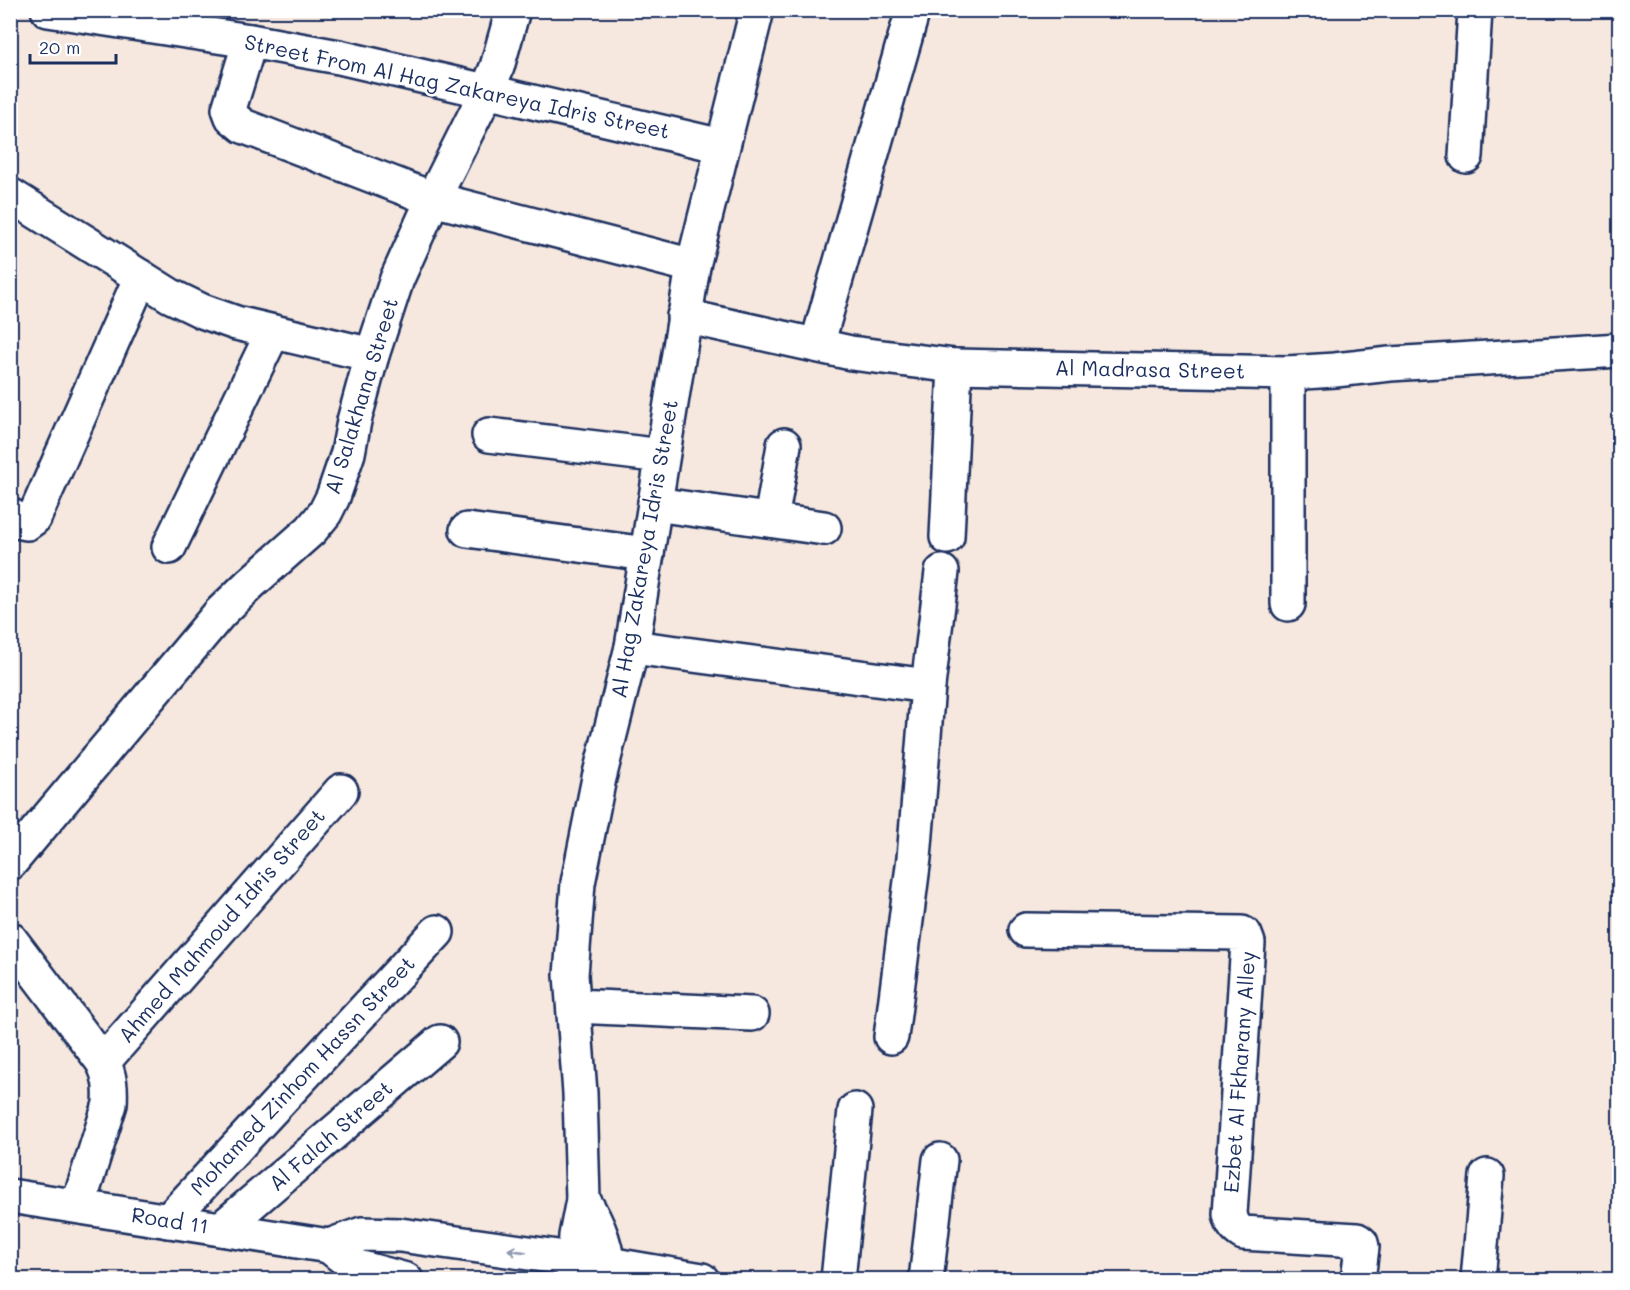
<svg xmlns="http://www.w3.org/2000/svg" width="1630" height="1290" font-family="Mali,sans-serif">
<rect width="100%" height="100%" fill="#f6e8df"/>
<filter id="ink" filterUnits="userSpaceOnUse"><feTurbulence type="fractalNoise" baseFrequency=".0167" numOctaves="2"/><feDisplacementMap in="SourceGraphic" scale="12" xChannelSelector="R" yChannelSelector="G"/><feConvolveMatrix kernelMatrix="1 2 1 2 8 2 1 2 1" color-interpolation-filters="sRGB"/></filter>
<g filter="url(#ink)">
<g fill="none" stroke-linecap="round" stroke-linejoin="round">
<g stroke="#1b2f5e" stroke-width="38">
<g id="street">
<polyline points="48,10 250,41 339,57 722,146"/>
<polyline points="250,41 229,109 232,117 243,126 433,199 693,266"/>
<polyline points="1466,156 1475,10"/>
<polyline points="10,195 171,296 202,311 236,323 372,355"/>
<polyline points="684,316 851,353 955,366 1288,373 1335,370 1390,364 1620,350"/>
<polyline points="817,345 913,10"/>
<polyline points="1288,373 1288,604"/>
<polyline points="489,435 662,456"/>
<polyline points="655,504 824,528"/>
<polyline points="10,515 21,522 27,523 34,518 141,277"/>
<polyline points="771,520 784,445"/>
<polyline points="467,530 647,554"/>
<polyline points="947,537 955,366"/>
<polyline points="169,547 273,332"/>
<polyline points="632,647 928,686"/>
<polyline points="10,863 220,613 251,583 311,530 325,513 333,497 348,453 354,421 372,355 397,279 433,199 487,91 497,67 513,10"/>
<path d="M1026,930L1242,933L1245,935L1248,943L1230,1214C1232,1224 1235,1228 1243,1233L1357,1240L1361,1243L1362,1247L1358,1280"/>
<path d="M10,939L103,1062C110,1076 111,1088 110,1104L78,1206"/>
<polyline points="574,1006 752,1014"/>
<polyline points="891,1037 914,858 928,686 942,572"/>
<polyline points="103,1062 341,791"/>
<polyline points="168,1221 437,932"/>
<polyline points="221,1229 440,1042"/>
<polyline points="838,1280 855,1110"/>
<polyline points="926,1280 940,1160"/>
<polyline points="1478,1280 1487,1176"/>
</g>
</g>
<g stroke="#1b2f5e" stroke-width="38">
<g id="secondary">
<polyline points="10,1196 329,1246 362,1234 400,1235 608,1264 702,1280"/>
<path d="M583,1200C599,1225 609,1250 608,1280"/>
<polyline points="329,1246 354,1266 406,1280"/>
<polyline points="573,1280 576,1236 583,1200 580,1093 571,975 578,883 599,778 632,647 693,266 757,10"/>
</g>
</g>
<use href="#street" stroke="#fff" stroke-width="33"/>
<use href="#secondary" stroke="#fff" stroke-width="33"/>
<g stroke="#1b2f5e" stroke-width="7">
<polyline id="rail" points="10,1278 20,1280"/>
</g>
<use href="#rail" stroke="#fff" stroke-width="4.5" stroke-dasharray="14" stroke-linecap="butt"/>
</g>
<defs><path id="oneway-shaft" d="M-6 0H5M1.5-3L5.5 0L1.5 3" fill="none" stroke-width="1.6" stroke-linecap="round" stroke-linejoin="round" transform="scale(1.5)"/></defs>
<use stroke="#8d97ae" href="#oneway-shaft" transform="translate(517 1251) rotate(-172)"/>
</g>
<g text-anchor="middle" stroke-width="5" stroke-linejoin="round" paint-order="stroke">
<g font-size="21" fill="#1b2f5e" stroke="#fff">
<text transform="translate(457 87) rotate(12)" y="7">Street From Al Hag Zakareya Idris Street</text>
<text transform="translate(1150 370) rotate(1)" y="7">Al Madrasa Street</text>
<text transform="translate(362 396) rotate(-73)" y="7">Al Salakhana Street</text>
<text transform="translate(645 549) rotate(-80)" y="7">Al Hag Zakareya Idris Street</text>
<text transform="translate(222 926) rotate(-49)" y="7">Ahmed Mahmoud Idris Street</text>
<text transform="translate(1240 1072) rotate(-86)" y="7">Ezbet Al Fkharany Alley</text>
<text transform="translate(303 1076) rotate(-47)" y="7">Mohamed Zinhom Hassn Street</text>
<text transform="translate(331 1136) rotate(-41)" y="7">Al Falah Street</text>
<text transform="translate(170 1221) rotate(9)" y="7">Road 11</text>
</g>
</g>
<rect width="1630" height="1290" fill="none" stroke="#fff" stroke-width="36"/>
<rect x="18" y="18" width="1594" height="1254" fill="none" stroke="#1b2f5e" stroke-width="2" filter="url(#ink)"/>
<path d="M30 54v9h86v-9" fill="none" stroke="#1b2f5e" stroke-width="3"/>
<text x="39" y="54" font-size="18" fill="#1b2f5e" stroke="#ffffff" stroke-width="4.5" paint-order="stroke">20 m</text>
</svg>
